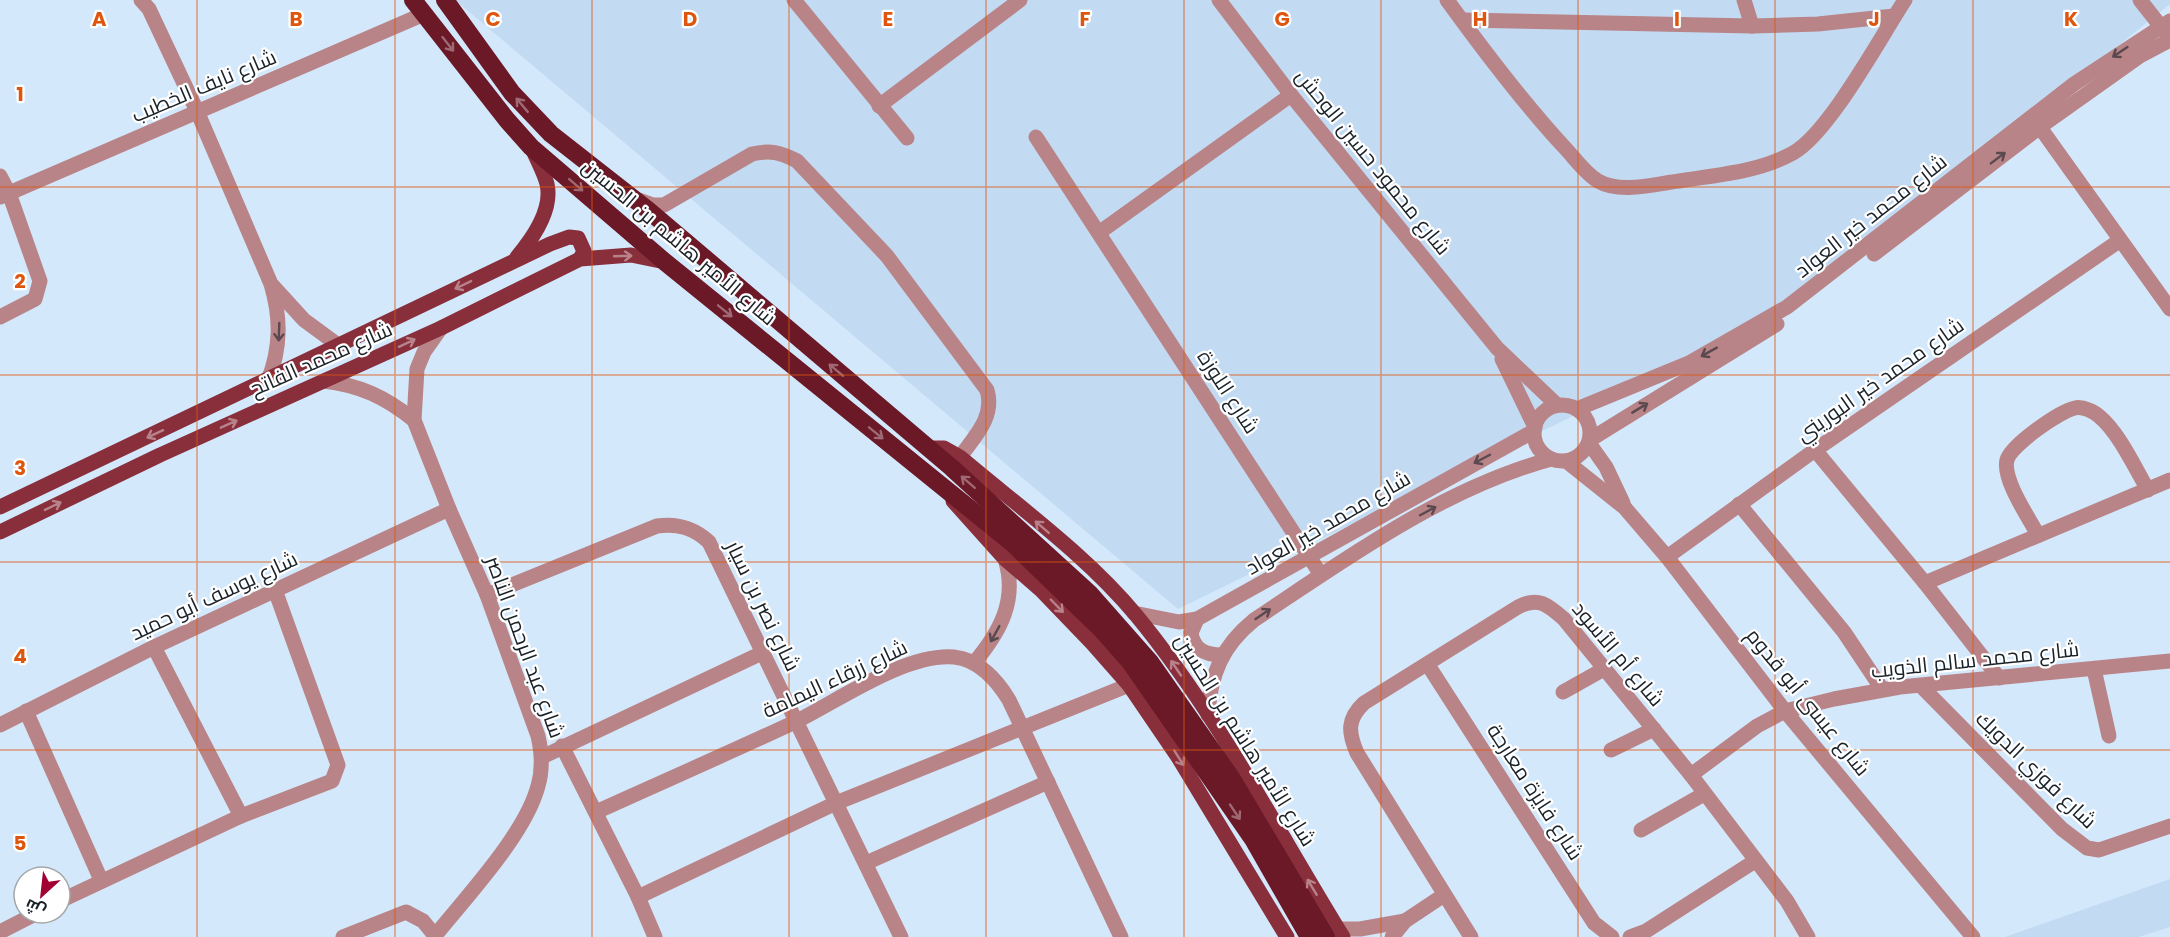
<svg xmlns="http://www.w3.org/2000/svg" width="2170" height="937" font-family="Poppins,Cairo,sans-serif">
<rect width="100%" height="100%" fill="#d4e8fb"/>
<g fill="#c2dbf3">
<polygon points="455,0 2170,0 2170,4 1792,309 1178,609"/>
<polygon points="2170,879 2170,927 2139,937 2005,937"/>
</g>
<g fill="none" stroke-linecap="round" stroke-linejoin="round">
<g stroke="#b98487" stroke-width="15">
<path d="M141,0L149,9L197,111L271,284C281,318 281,347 268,381"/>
<polyline points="794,0 907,138"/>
<polyline points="1219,0 1291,95 1497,348 1557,405"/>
<path d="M1447,0C1484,51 1523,103 1566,149C1576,160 1586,174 1598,181C1620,194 1655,184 1679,181C1716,175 1759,172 1793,153C1829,133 1880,38 1905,0"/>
<polyline points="1744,0 1752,26"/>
<polyline points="2140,0 2166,33"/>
<polyline points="1462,20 1752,26 1818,24 1894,16"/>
<polyline points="879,106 1020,0"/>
<polyline points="2034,119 2170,309"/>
<polyline points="1036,137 1321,575"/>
<polyline points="0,176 9,193 40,281 35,299 0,317"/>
<polyline points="0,197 424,14"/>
<path d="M639,200L653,205H664L752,154C770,150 780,152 797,161L887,256L987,390C995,417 975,436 960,457"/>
<polyline points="1100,232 1291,95"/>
<polyline points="1874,254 2040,127 2140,56 2170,40"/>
<polyline points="273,286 304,320 338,345"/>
<polyline points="1502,359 1535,427"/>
<path d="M323,381C360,385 385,397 414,420"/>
<circle cx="1562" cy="433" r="28"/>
<polyline points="1577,409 1689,363 1787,307 2074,84 2170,21"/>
<polyline points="1591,439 1777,324"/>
<polyline points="1589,443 1606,467 1623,503"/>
<polyline points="1815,450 1925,583 1999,678"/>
<polyline points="1566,461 1625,508 1667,557 1785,711 1973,937"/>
<polyline points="1739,504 1844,632 1882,689"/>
<path d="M2038,535C2029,518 2002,479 2007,460C2011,445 2060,411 2075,408C2083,406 2095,412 2100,417C2119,433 2135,468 2148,490"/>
<polyline points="1667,557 1815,450 2119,241"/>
<polyline points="1925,583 2170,480"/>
<path d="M487,595L657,526C678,523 694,528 709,542L901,937"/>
<polyline points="1134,613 1179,622 1197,619 1534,431"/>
<path d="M1197,619L1191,633C1194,650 1205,655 1222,655"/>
<polyline points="154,647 241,816"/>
<path d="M974,663C1000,632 1018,600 1005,559"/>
<polyline points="1428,665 1594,923 1612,937"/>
<polyline points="2094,669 2109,736"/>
<polyline points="1921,686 2062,829 2087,848 2099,850 2170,826"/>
<polyline points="1563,692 1604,669"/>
<polyline points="26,711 101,880"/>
<path d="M1208,715C1210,675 1222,646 1254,620C1347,558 1442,489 1551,459"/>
<polyline points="0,725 154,647 449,509"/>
<polyline points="562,746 638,897 655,937"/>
<polyline points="1611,750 1654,729"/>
<polyline points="542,757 762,653"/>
<polyline points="1691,775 1757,726 1785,711 1834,699 1900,687 2170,661"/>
<path d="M596,812C662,782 729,753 795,722C838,701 905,653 954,657C978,659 997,680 1009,700L1121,937"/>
<polyline points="1641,830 1704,794"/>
<polyline points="866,863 1048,782"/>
<polyline points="638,897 836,803 1129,685"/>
<polyline points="60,901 241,816 332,781 338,765 275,590"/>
<polyline points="1338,929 1360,929 1405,921"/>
<polyline points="0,932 37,913"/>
<polyline points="343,937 406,912 423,921 436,937"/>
<path d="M434,937C466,897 525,835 538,786C543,769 542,753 538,736L487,595L449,509L414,420L417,369L424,352L441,328"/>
<polyline points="1392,937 1405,921 1444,895"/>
<path d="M1471,937L1357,753C1348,732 1347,719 1364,703L1518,607C1538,596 1548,605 1564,619L1691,775L1787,901L1808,937"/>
<polyline points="1630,937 1646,931 1755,861"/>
</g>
<g stroke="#892f3c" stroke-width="15">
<path d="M517,257C533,238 553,210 547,184C544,172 537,160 532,148"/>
<path d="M928,448H944L960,457C1019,507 1086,555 1136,615C1216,712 1277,830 1343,937"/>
<polyline points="953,501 1005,559 1041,590 1092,643 1129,685 1178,757 1287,937"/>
<polyline points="0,507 550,244 569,237 578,238 584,251 580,259"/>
<polyline points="0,532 160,455 441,328 580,259 631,255 665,262"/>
</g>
<g stroke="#6b1827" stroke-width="18">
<polyline points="413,0 507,120 531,147 665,262 1011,542 1101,629 1131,663 1253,839 1309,937"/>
<polyline points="445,0 512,93 551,134 648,210 952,468 1090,594 1150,662 1232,779 1326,937"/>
</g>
</g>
<defs><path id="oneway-shaft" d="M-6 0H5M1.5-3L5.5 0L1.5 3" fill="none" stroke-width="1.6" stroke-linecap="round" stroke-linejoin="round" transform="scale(1.5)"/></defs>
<g stroke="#9f6973">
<use href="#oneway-shaft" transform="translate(448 44) rotate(52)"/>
<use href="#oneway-shaft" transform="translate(522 105) rotate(-130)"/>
<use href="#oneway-shaft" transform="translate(576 185) rotate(41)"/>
<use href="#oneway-shaft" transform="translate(725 311) rotate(39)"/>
<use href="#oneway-shaft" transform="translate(836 370) rotate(-140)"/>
<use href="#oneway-shaft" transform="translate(876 433) rotate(39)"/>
<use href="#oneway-shaft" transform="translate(968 482) rotate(-139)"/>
<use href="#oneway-shaft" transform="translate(1235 812) rotate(56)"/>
</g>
<g stroke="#5a494f">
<use href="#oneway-shaft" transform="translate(2120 52) rotate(146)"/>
<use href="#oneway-shaft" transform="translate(1998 158) rotate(-37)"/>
<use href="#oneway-shaft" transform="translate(279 332) rotate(92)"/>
<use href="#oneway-shaft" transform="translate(1709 352) rotate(151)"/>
<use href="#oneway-shaft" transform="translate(1640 408) rotate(-31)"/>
<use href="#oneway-shaft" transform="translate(1482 459) rotate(152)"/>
<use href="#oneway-shaft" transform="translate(1428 511) rotate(-28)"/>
<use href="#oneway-shaft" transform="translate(1263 614) rotate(-34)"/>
<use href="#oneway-shaft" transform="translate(995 634) rotate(119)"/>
</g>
<g stroke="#b8828a">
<use href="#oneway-shaft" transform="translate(623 256) rotate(-2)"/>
<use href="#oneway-shaft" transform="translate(463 285) rotate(154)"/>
<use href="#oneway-shaft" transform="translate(407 343) rotate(-25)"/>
<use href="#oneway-shaft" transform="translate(229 424) rotate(-24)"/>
<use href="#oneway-shaft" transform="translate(155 434) rotate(155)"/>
<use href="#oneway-shaft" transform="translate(53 506) rotate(-26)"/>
<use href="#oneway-shaft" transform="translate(1042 527) rotate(-139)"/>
<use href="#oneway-shaft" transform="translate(1057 606) rotate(46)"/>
<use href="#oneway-shaft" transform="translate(1176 668) rotate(-124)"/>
<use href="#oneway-shaft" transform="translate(1179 758) rotate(58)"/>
<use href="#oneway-shaft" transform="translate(1312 887) rotate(-121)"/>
</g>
<path fill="none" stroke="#de560d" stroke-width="1.5" stroke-opacity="0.55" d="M197,0V937M395,0V937M592,0V937M789,0V937M986,0V937M1184,0V937M1381,0V937M1578,0V937M1775,0V937M1973,0V937M0,187H2170M0,375H2170M0,562H2170M0,750H2170"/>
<g text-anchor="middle" stroke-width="4.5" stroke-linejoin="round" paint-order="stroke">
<g font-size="21" fill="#1a2229" stroke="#fff">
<text transform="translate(204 86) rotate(-23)" y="7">شارع نايف الخطيب</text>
<text transform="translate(1373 162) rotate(51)" y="7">شارع محمود حسين الوحش</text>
<text transform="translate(1871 216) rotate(-38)" y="7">شارع محمد خير العواد</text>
<text transform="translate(679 242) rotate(40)" y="7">شارع الأمير هاشم بن الحسين</text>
<text transform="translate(321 359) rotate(-24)" y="7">شارع محمد الفاتح</text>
<text transform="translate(1880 380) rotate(-35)" y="7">شارع محمد خير البوريني</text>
<text transform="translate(1228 392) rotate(57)" y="7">شارع اللوزة</text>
<text transform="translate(1328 523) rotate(-30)" y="7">شارع محمد خير العواد</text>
<text transform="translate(214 596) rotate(-25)" y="7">شارع يوسف أبو حميد</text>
<text transform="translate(763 606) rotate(64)" y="7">شارع نصر بن سيار</text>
<text transform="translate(525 647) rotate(70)" y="7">شارع عبد الرحمن الناصر</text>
<text transform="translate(1618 654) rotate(50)" y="7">شارع أم الأسود</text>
<text transform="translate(1975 660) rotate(-6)" y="7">شارع محمد سالم الذويب</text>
<text transform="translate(835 679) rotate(-25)" y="7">شارع زرقاء اليمامة</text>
<text transform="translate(1808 702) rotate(51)" y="7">شارع عيسى أبو قدوم</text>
<text transform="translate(1245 740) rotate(58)" y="7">شارع الأمير هاشم بن الحسين</text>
<text transform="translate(2036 770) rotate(44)" y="7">شارع فوزي الدويك</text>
<text transform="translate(1535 792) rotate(57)" y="7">شارع فايزة معارجة</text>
</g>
</g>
<g font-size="20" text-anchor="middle" font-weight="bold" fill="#de560d" stroke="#fff" stroke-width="4.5" stroke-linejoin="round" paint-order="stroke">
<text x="99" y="26">A</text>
<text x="296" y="26">B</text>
<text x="493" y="26">C</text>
<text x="690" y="26">D</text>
<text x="888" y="26">E</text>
<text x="1085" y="26">F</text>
<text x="1282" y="26">G</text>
<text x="1480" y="26">H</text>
<text x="1677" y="26">I</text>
<text x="1874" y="26">J</text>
<text x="2071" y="26">K</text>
<text x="20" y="101">1</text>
<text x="20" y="288">2</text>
<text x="20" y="475">3</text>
<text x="20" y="663">4</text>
<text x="20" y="850">5</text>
</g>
<g transform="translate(42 895) rotate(207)"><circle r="28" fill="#ffffff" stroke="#a3a7a9" stroke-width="1.5"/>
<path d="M0-4.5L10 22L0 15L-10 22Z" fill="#a10133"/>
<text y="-9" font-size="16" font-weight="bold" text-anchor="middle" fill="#1a2229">ش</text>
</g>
</svg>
